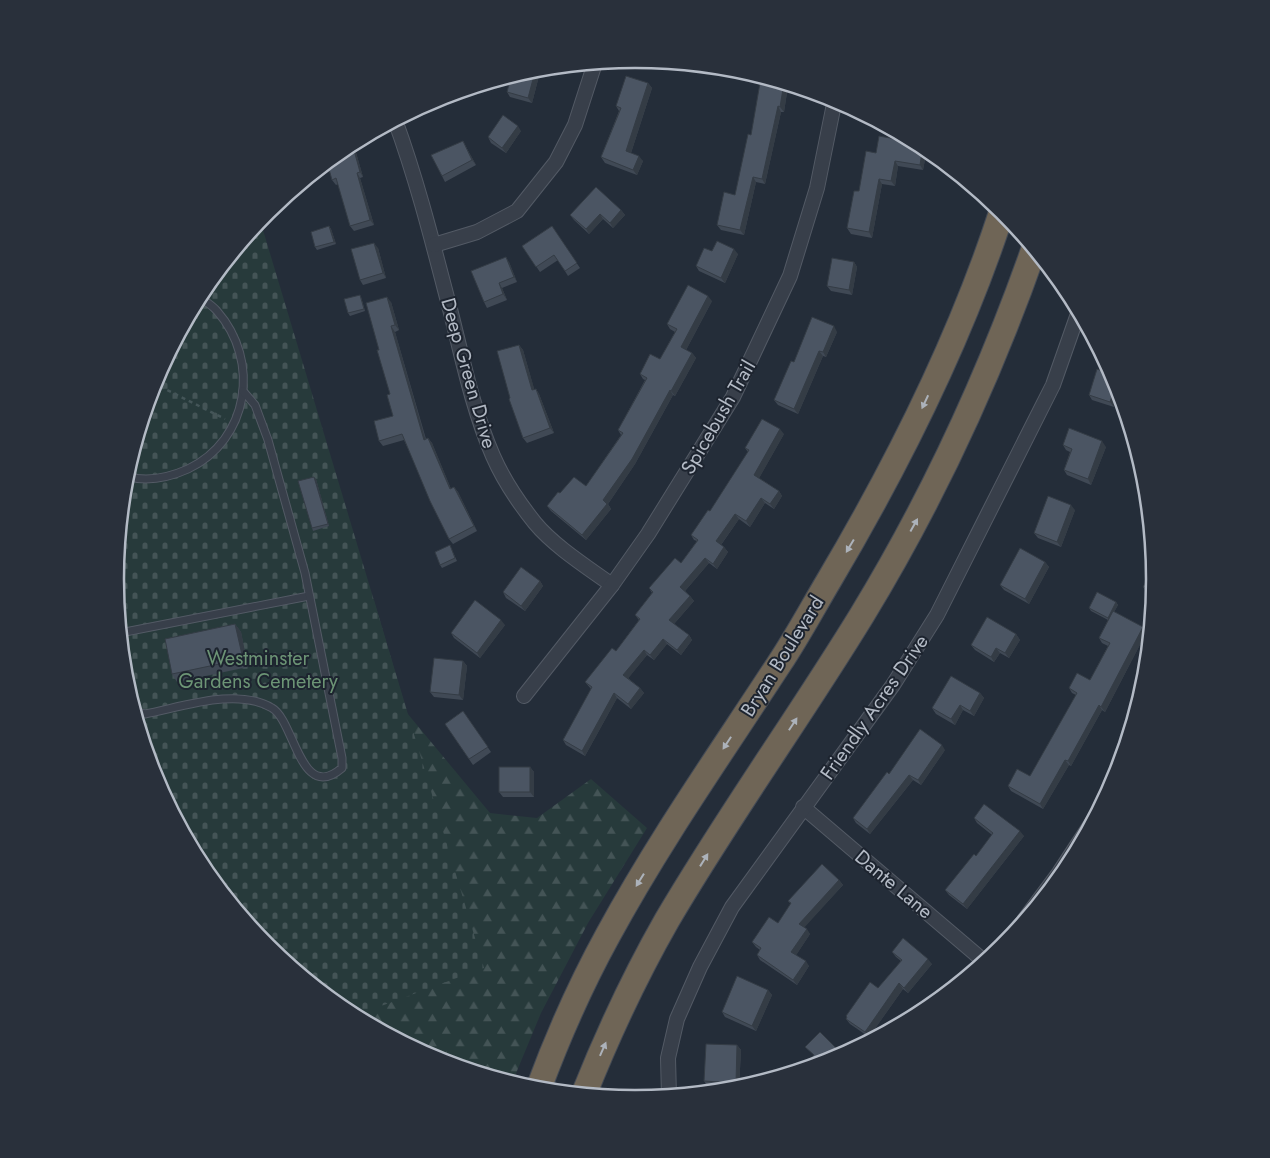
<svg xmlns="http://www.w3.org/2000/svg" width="1270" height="1158" font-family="Jost,sans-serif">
<defs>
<pattern id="forest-firs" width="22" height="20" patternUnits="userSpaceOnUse" patternTransform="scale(1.25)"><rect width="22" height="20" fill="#273a3b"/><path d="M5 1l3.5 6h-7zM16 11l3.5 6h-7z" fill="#445456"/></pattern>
<pattern id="cemetery-stones" width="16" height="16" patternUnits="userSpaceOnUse" patternTransform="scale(1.25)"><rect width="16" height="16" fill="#273a3b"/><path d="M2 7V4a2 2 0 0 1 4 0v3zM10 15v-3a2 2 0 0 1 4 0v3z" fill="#445456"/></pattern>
</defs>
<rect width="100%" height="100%" fill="#242d39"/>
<polygon fill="url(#forest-firs)" points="374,600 407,713 490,813 537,818 591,779 647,828 588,923 541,1013 512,1083 436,1060 346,1011 267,947 202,868 154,778"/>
<polygon fill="url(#cemetery-stones)" points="260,220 484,968 354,1016 346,1011 267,947 202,868 154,778 125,680 115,579 125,477 154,380 203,290"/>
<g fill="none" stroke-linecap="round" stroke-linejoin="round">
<g stroke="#535a65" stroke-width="9">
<g id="lane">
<path d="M125,476C146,482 168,478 188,469C249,440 261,361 217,311C212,305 205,301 199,297"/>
<polyline points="120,633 309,596"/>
<path d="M134,711L145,714C182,707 237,687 272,708C295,721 300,804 342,768V758L305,573L268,440L255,405L243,391"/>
</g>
</g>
<g stroke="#535a65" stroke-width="16">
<g id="street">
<path d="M395,120C418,183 434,248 451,313C463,361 473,410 493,456C503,479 519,503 535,523C554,546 587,567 612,585"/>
<polyline points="434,245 477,232 517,211 556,162 575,125 595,63"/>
<polyline points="524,696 612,585 648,534 733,397 790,276 817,188 835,99"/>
<polyline points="803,807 985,962"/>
<polyline points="1019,927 1059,873 1093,821"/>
<polyline points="669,1096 668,1058 677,1019 700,967 732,907 893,685 937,615 1053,385 1079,311"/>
</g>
</g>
<g stroke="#434a55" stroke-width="27">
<g id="highway">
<path d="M538,1090C558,1036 581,984 608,935C659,841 721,753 779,664C797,637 812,609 828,582C898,464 960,341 1002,211"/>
<path d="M584,1094C608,1034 635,976 667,920C728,816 799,718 862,615C932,500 989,377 1034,249"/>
</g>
</g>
<polyline stroke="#445558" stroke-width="2.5" stroke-dasharray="4 4" stroke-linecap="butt" points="153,383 225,419"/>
<use href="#lane" stroke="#383f4a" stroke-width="7"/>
<use href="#street" stroke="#383f4a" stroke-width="14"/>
<use href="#highway" stroke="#6f6556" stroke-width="25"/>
</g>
<g fill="#404955">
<polygon points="537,68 540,72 532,103 510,97 507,92 534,69"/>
<polygon points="648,83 652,88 631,153 643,161 637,175 605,163 601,157 619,111 616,106"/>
<polygon points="788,86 784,112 781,112 765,184 756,182 744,235 721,230 717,225 735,195 751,135"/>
<polygon points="521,131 506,153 491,143 488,137"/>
<polygon points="463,141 466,147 476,165 445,182 442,176"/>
<polygon points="353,142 363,177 360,178 374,225 354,231 350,226 338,184 336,185 332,180 335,158 346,146"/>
<polygon points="927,149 923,170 898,166 895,186 882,184 872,238 851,234 847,228 859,191 876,153"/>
<polygon points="621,210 625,215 613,228 603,219 589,234 574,220 570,215"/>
<polygon points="329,226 331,229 336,244 317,250 315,247"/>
<polygon points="552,226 580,268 568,276 558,260 540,272 522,246"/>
<polygon points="378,248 386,278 363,285 360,280"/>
<polygon points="712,251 738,254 725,283 699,271 696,266"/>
<polygon points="509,262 517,282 502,288 507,300 487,308 484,302"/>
<polygon points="854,262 857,267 852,295 831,291 827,286"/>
<polygon points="361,297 365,311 350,316 348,313"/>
<polygon points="712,301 686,350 692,353 696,358 675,396 673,395 635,464 608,504 611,509 586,540 551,511 547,506 560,493 586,486 621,435 618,430 645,380 643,379 640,374 660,359 675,332 670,329 667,324"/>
<polygon points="391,302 399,330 395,332 426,439 428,438 432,443 451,489 454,487 458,492 477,531 453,544 449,539 404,440 383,446 379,441 393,416 390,394 379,350"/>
<polygon points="837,332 826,357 823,356 798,414 778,405 774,400 794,362"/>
<polygon points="519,345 523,350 534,389 536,389 539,394 554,433 527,443 523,438 510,398"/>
<polygon points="1113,375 1114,407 1092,400 1089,395"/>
<polygon points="784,434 759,478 779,491 782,496 774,509 765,503 750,527 739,519 721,545 724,547 728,552 717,569 709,563 685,591 690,596 694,601 674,624 689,635 692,640 681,655 667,644 654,660 647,655 628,678 640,688 644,693 631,709 617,698 585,756 566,745 563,740 591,689 585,682 616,651 639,620 635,615 652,593 649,588 681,563 697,541 694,540 691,535 710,511 748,452 745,448"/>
<polygon points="1063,445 1106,447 1091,485 1067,475 1064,470 1070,452 1066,450"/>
<polygon points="316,479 329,526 313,531 312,528"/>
<polygon points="1075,510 1061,547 1038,538 1034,533"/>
<polygon points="451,548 457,561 442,568 440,565"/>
<polygon points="1045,562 1049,567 1029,604 1004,590 1000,585"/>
<polygon points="1155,579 1154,596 1147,593 1143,587"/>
<polygon points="540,581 543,586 525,611 506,598 503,592"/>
<polygon points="1116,602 1118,605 1114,612 1146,633 1105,712 1102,710 1071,766 1069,765 1043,809 1011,791 1008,786 1030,776 1076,695 1072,693 1069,688 1090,680 1108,646 1102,643 1099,638 1108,620 1091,611 1089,608"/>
<polygon points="235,624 241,632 248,667 177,682 172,674"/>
<polygon points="505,625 480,658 454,638 451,633"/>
<polygon points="1016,634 1020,640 1009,658 1000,653 994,662 975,650 971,645"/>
<polygon points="463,661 467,666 463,700 434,697 430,692"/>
<polygon points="980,693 984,698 974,716 963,710 955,725 936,714 932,708"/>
<polygon points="463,711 491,752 473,765 445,724"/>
<polygon points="945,750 921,785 913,780 870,834 856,823 853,818 889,774"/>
<polygon points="530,767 534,772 534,797 503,797 499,792"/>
<polygon points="974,818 1024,836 967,909 949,895 945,890 976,856 992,835 977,823"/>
<polygon points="839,880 843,885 804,927 810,934 796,955 809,966 797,985 760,960 757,955 760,950 756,947 752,942 778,923 791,904 788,901"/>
<polygon points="892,952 932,964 908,993 903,989 869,1037 850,1024 846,1019 847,1017 846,1016 878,988 901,961 896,957"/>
<polygon points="768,990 772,995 756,1031 725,1017 722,1012"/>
<polygon points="737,1045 741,1050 739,1088 708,1087 704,1081"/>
</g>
<g fill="#343c45">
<polygon points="536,68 537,68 540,72 532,103 528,98"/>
<polygon points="648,83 652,88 630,156 626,151"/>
<polygon points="784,83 787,84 788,86 784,112 780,107"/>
<polygon points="778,106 781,112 765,184 762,179"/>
<polygon points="518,126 521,131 506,153 502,148"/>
<polygon points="463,141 466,147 476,165 472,160"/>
<polygon points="353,142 363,177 360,172 352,143"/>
<polygon points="923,146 927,149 923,170 920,165"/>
<polygon points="639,156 643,161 637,175 633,170"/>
<polygon points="895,161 898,166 895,186 891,181"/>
<polygon points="357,173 360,178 374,225 370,220"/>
<polygon points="753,177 756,182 744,235 740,230"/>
<polygon points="879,179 882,184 872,238 869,232"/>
<polygon points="621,210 625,215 613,228 610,223"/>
<polygon points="600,214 603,219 589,234 586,229"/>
<polygon points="329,226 331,229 336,244 334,242"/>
<polygon points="374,243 378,248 386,278 383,273"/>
<polygon points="734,249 738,254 725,283 721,278"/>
<polygon points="506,257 509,262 517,282 514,277"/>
<polygon points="854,262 857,267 852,295 849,290"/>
<polygon points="499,283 502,288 507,300 503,294"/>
<polygon points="708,296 712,301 685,352 681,347"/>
<polygon points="387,297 391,302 399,330 395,325"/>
<polygon points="391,326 395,332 427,445 424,440"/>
<polygon points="834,326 837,332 826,357 823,352"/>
<polygon points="519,345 523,350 536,395 532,390"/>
<polygon points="819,351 823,356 798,414 794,409"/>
<polygon points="692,353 696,358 675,396 671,391"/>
<polygon points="1117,383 1119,391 1114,407 1110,402"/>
<polygon points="536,389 539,394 554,433 550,428"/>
<polygon points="670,390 673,395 635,464 608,504 611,509 586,540 582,535"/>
<polygon points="780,429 784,434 758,480 754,475"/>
<polygon points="428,438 432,443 453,494 450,489"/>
<polygon points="1102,441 1106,447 1091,485 1088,479"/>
<polygon points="314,477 316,479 329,526 328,524"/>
<polygon points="454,487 458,492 477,531 474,526"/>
<polygon points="779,491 782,496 774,509 770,504"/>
<polygon points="761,498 765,503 750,527 746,521"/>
<polygon points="1071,505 1075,510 1061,547 1057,542"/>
<polygon points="735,514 739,519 720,546 716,541"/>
<polygon points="724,547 728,552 717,569 713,564"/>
<polygon points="705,558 709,563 684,592 680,587"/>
<polygon points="1045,562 1049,567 1029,604 1025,599"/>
<polygon points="540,581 543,586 525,611 521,606"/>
<polygon points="690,596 694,601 673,625 669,620"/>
<polygon points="1116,602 1118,605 1109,621 1108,618"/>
<polygon points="501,620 505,625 480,658 477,653"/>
<polygon points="235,624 241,632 248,667 243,659"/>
<polygon points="1143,627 1146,633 1105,712 1101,707"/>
<polygon points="1016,634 1020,640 1009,658 1005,653"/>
<polygon points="689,635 692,640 681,655 677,650"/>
<polygon points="663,639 667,644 654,660 650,655"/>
<polygon points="996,648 1000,653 994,662 991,657"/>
<polygon points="644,650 647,655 627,680 623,675"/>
<polygon points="463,661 467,666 463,700 459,695"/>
<polygon points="640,688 644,693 631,709 628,704"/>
<polygon points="614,693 617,698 585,756 582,751"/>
<polygon points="980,693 984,698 974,716 970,711"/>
<polygon points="960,705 963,710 955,725 951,719"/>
<polygon points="1099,705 1102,710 1071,766 1068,761"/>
<polygon points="942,745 945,750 921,785 918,780"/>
<polygon points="1065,760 1069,765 1043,809 1040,804"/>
<polygon points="530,767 534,772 534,797 530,792"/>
<polygon points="909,775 913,780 870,834 867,829"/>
<polygon points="1020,831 1024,836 967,909 963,904"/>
<polygon points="839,880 843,885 803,929 799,924"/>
<polygon points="807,929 810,934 795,957 791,952"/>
<polygon points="928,959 932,964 908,993 904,988"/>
<polygon points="806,961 809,966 797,985 793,980"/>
<polygon points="899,983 903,989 869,1037 865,1032"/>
<polygon points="768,990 772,995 756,1031 752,1026"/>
<polygon points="737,1045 741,1050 739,1088 736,1083"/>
</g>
<g fill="#4b5563" stroke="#343c45">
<polygon points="536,68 528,98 507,92 511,76"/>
<polygon points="626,76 648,83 626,151 639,156 633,170 601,157 621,108 616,106"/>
<polygon points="761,77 784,83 780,107 778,106 762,179 753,177 740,230 717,225 724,192 735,195 748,134 751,135"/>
<polygon points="503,115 518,126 502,148 488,137"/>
<polygon points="879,136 918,143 923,146 920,165 895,161 891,181 879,179 869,232 847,228 854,191 859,191 866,151 876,153"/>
<polygon points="463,141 472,160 442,176 431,155"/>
<polygon points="352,143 360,172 357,173 370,220 350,226 336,178 332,180 327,162 331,159 335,158 334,156 346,146"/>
<polygon points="596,187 621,210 610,223 600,214 586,229 570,215"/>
<polygon points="329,226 334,242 315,247 311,232"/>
<polygon points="552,226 577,263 565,271 554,255 536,267 522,246"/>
<polygon points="717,241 734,249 721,278 696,266 704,248 712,251"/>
<polygon points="374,243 383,273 360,280 351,249"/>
<polygon points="506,257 514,277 499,283 503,294 484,302 471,271"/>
<polygon points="832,258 854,262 849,290 827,286"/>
<polygon points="688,285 708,296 681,347 692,353 671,391 670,390 632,459 603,500 607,504 582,535 547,506 558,492 560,493 574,477 586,486 623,433 618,430 647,378 640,374 650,354 660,359 677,329 667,324"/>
<polygon points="360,295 364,309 348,313 344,299"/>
<polygon points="387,297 395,325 391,326 424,440 428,438 450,489 454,487 474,526 449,539 430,501 402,434 379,441 374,421 393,416 387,395 390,394 377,350 379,350 366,303"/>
<polygon points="812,317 834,326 823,352 819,351 794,409 774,400 791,361 794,362"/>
<polygon points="519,345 532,390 536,389 550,428 523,438 509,399 510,398 497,351"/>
<polygon points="1097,369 1113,375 1116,380 1117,383 1110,402 1089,395"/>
<polygon points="762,419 780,429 754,475 779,491 770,504 761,498 746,521 735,514 716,541 724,547 713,564 705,558 680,587 690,596 669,620 689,635 677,650 663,639 650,655 644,650 623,675 640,688 628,704 614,693 582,751 563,740 592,687 585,682 612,648 616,651 640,619 635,615 653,592 649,588 675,558 681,563 698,540 691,535 708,510 710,511 749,450 745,448"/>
<polygon points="1069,428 1102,441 1088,479 1064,470 1072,449 1063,445"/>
<polygon points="314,477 328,524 312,528 298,481"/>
<polygon points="1048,496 1071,505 1057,542 1034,533"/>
<polygon points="450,545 455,558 440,565 435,552"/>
<polygon points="1020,548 1045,562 1025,599 1000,585"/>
<polygon points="521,567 540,581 521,606 503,592"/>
<polygon points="1154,568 1155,579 1154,593 1143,587"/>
<polygon points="1097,592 1116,602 1108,618 1089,608"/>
<polygon points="475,600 501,620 477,653 451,633"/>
<polygon points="1113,611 1143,627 1101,707 1099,705 1068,761 1065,760 1040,804 1008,786 1017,769 1030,776 1077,693 1069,688 1077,673 1090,680 1110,643 1099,638"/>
<polygon points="987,617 1016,634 1005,653 996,648 991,657 971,645"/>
<polygon points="235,624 243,659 172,674 165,639"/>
<polygon points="434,658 463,661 459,695 430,692"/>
<polygon points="951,676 980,693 970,711 960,705 951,719 932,708"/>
<polygon points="463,711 488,747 469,759 445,724"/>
<polygon points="920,729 942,745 918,780 909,775 867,829 853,818 887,772 889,774"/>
<rect x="499" y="767" width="31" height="25"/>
<polygon points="984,804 1020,831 963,904 945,890 974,854 976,856 993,833 974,818"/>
<polygon points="822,864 839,880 799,924 807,929 791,952 806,961 793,980 757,955 761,948 752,942 769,917 778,923 791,903 788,901"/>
<polygon points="903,938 928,959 904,988 899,983 865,1032 846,1019 847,1017 846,1016 870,982 878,988 902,960 892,952"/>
<polygon points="737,976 768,990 752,1026 722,1012"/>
<polygon points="820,1032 843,1055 834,1060 809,1067 806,1063 814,1055 805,1047"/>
<polygon points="706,1044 737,1045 736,1083 704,1081"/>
</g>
<defs><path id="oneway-solid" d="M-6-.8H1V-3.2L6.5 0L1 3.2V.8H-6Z" transform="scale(1.25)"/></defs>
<g fill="#acb2ba">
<use href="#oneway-solid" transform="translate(925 402) rotate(115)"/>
<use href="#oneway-solid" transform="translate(914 525) rotate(-61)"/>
<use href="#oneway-solid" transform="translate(850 546) rotate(121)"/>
<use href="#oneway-solid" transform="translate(793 724) rotate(-57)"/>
<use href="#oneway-solid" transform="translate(727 743) rotate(123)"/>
<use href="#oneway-solid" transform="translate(704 860) rotate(-58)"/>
<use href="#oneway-solid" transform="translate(640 880) rotate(122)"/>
<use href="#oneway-solid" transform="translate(603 1049) rotate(-66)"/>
</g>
<g text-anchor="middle" stroke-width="4" stroke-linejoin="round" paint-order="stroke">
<g font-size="20" fill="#b3bac5" stroke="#1d242f">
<text transform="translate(469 373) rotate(74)" y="7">Deep Green Drive</text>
<text transform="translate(718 417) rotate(-60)" y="7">Spicebush Trail</text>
<text transform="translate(782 656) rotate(-58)" y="7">Bryan Boulevard</text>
<text transform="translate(874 707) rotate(-55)" y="7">Friendly Acres Drive</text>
<text transform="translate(894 884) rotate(40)" y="7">Dante Lane</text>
</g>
<g font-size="20" fill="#6c9475" stroke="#1d242f">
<text x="258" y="665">Westminster<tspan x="258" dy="23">Gardens Cemetery</tspan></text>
</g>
</g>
<path d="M0 0H1270V1158H0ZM124 579a511 511 0 1 1 1022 0a511 511 0 1 1-1022 0Z" fill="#29303b" fill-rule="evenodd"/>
<path fill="none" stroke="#b3bac5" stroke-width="2.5" d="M124 579a511 511 0 1 1 1022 0a511 511 0 1 1-1022 0Z"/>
</svg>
